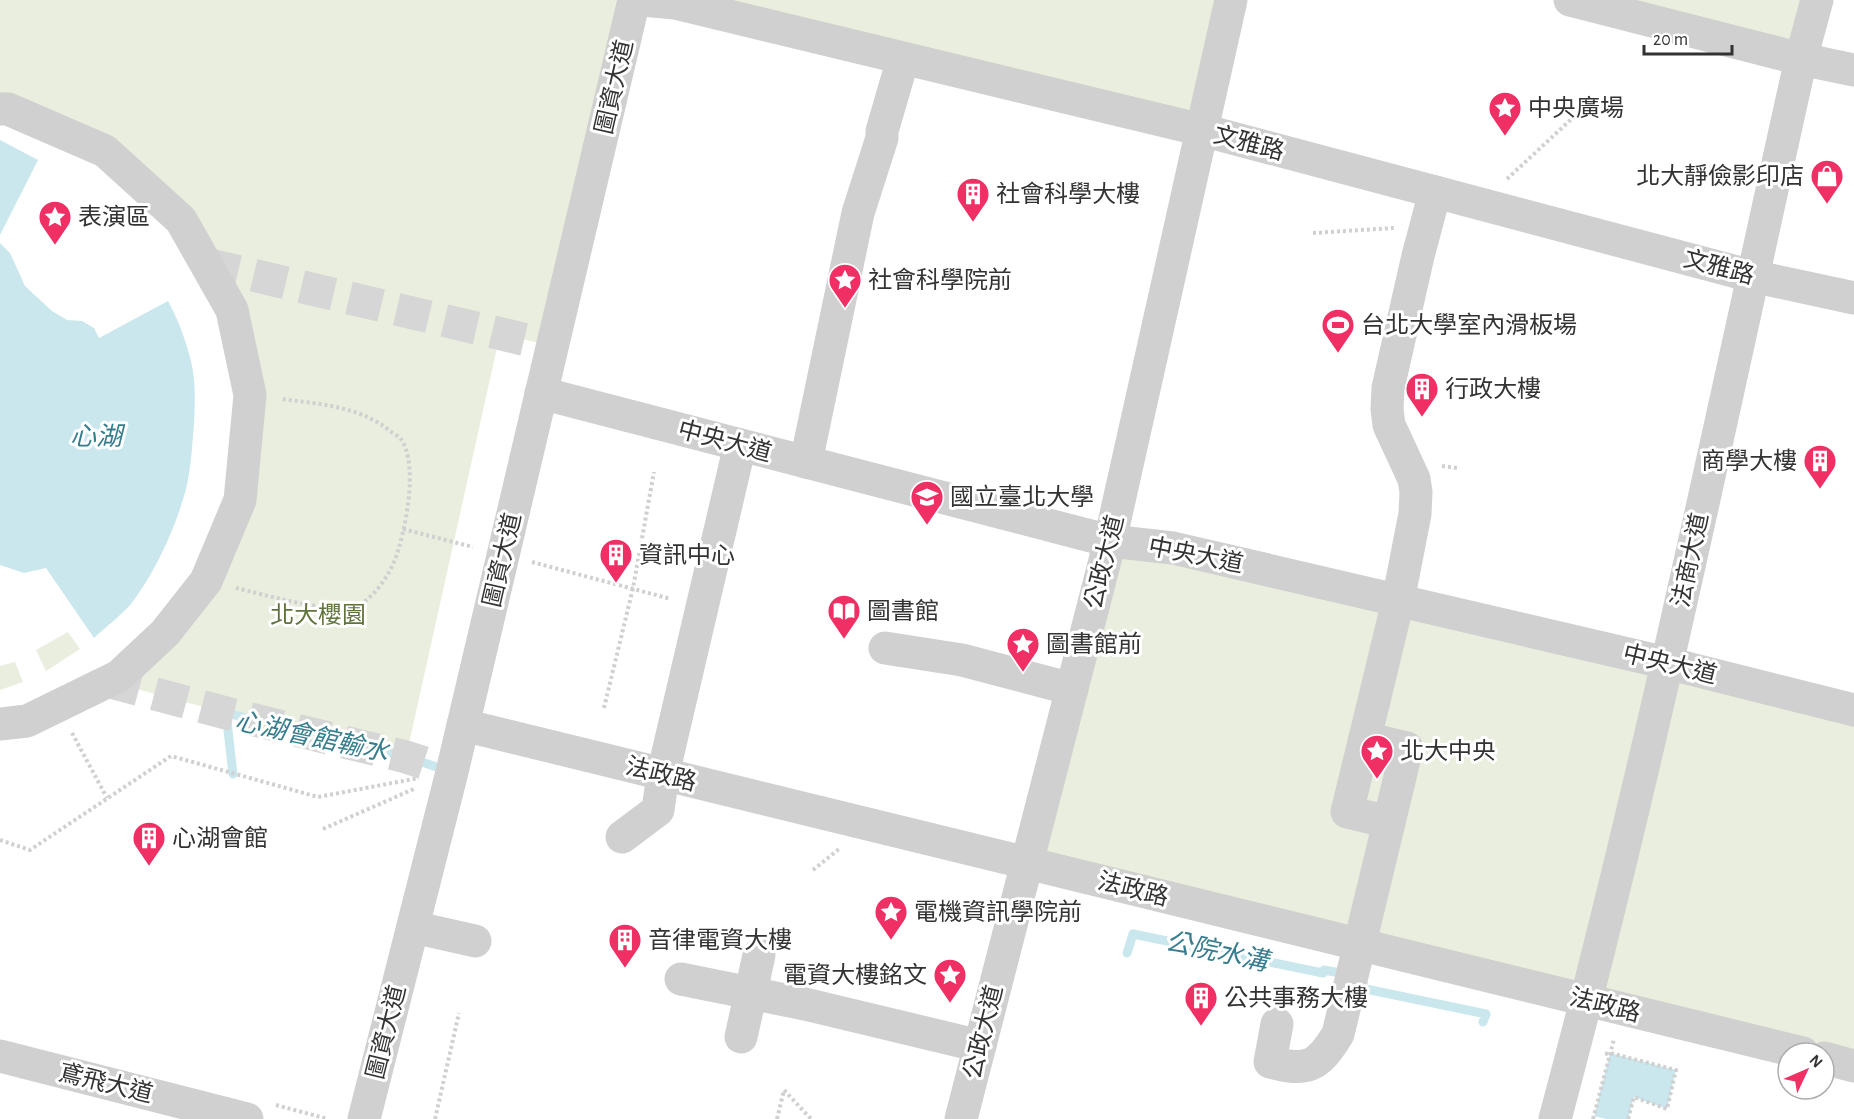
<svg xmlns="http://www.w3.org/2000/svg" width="1854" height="1119" font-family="'Alegreya Sans','Noto Sans TC',sans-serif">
<rect width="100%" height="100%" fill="#fff"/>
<g fill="#e9eede">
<polygon points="0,0 634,0 552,346 500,334 406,757 226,713 107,681 165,633 240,500 232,310 105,151 0,109"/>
<polygon points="642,0 1231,0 1202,130"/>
<polygon points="1570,0 1817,0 1801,59"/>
<polygon points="1110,541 1854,710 1854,1066 1027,862"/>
<polygon points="68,632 80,649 46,671 36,650"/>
<polygon points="15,662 23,682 0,690 0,666"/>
</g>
<g fill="#cae7ee">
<polygon points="0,140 38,160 0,235"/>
<path d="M0,243L10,253L25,286L52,311L67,320L82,321L94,328L99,338L168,301C178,319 186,341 191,361C196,381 195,404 194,425C192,446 191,469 186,489C176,527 155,573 131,604C120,616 106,627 94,638L46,568L24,573L0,565Z"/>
<polygon points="1610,1053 1676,1070 1667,1109 1634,1097 1628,1119 1606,1119 1594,1116"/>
</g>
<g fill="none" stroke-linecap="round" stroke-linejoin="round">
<g stroke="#cae7ee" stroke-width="9">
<polyline points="233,774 226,713 406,757 446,770"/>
<polyline points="1127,953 1133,934 1323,973 1324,970 1346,974"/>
<polyline points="1363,983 1361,988 1486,1014 1483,1022"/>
</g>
<g stroke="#d6d6d6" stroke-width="33" stroke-dasharray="33 16" stroke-linecap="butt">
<polyline points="206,264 552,346"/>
<polyline points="107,681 226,713 406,757 452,772"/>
</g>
<g stroke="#d0d0d0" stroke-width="4" stroke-dasharray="3 3" stroke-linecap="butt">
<polyline points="1507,179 1593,99"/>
<polyline points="1313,233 1394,228"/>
<polyline points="1442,466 1457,468"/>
<polyline points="403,529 473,547"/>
<polyline points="532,562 671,599"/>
<path d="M236,588C266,595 323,612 352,607C371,603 387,578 394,562C405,535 420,462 400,438C397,435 392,433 389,430C358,406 319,404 282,399"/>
<polyline points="604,708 633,588 654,472"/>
<polyline points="72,733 107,798"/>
<polyline points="323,829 416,788"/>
<polyline points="0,840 30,850 171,756 318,797 419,778"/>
<polyline points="813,870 839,849"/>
<polyline points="1605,1054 1610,1053 1676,1070 1667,1109 1634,1097 1628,1119"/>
<polyline points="276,1105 328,1119"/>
<polyline points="435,1119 459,1013"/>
<polyline points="777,1119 784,1090 811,1119"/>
<polyline points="1593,1119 1614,1039"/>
</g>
<g stroke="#d0d0d0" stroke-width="33">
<polyline points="642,0 675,3 1202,130 1752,276 1854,298"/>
<polyline points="1570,0 1801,59 1854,70"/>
<polyline points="0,109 8,109 105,151 181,220 232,310 250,395 240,500 206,581 165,633 119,676 27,721 0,724"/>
<polyline points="541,393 1110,541 1173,548 1667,663 1854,710"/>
<polyline points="806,462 858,213 882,138 882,131 903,59"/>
<polyline points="885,648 962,660 1072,689"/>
<polyline points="463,725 1803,1053"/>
<polyline points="1365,738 1347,812 1389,822"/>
<polyline points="622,837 658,810 663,774 740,445"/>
<polyline points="413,927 475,941"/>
<polyline points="681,979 805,1004 980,1046"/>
<path d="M1277,1024L1270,1062C1307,1072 1318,1067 1338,1034L1407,748L1365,738L1398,601L1415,514L1416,492L1414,479L1389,425L1387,409L1388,388L1418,256L1435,192"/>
<polyline points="741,1037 759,955"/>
<polyline points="0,1056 247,1119"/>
<polyline points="1824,1058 1854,1066"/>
<polyline points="364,1119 452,772 634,0"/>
<polyline points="961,1119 1110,541 1231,0"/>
<path d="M1555,1119C1649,769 1722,413 1801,59L1817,0"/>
</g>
</g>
<defs>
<g id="sight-pin" transform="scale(1.725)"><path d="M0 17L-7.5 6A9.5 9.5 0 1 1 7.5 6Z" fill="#f02f65" stroke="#fff"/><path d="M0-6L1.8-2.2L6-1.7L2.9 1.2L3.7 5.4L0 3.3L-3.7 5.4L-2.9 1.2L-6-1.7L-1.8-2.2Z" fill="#fff"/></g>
<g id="shop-pin" transform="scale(1.725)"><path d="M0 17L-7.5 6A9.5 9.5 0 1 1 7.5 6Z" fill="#f02f65" stroke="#fff"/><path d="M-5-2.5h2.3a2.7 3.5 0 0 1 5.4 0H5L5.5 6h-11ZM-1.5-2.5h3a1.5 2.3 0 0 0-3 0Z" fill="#fff"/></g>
<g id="building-pin" transform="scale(1.725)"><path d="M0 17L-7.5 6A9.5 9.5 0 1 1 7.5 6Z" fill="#f02f65" stroke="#fff"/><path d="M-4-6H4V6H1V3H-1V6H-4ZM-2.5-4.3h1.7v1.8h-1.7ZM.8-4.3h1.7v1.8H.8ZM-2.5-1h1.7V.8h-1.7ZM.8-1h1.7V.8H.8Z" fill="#fff"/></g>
<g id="stadium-pin" transform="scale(1.725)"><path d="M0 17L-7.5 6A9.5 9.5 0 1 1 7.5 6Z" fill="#f02f65" stroke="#fff"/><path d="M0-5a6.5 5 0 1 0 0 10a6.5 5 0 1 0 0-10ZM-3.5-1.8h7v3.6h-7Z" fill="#fff"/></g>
<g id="university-pin" transform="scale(1.725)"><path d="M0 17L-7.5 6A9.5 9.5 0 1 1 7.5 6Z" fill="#f02f65" stroke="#fff"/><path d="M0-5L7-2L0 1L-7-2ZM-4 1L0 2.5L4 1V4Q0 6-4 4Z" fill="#fff"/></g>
<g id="library-pin" transform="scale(1.725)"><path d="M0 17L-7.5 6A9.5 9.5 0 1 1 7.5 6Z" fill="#f02f65" stroke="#fff"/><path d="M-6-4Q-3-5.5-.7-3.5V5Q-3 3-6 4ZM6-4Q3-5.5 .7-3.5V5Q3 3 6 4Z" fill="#fff"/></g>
</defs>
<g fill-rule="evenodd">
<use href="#sight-pin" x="1505" y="108"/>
<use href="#shop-pin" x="1827" y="176"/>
<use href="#building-pin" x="973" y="194"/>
<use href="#sight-pin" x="55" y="217"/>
<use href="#sight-pin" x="845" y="280"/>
<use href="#stadium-pin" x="1338" y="325"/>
<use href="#building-pin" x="1422" y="389"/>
<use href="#building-pin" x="1820" y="461"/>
<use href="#university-pin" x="927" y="497"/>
<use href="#building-pin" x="616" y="555"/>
<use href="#library-pin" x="844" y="611"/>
<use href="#sight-pin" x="1023" y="644"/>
<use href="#sight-pin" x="1377" y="751"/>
<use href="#building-pin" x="149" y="838"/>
<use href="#sight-pin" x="891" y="912"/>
<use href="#building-pin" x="625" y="940"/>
<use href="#sight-pin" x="950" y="975"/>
<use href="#building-pin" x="1201" y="998"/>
</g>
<g text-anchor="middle" stroke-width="6" stroke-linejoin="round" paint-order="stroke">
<g font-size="24" fill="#333" stroke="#fff">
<text transform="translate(614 87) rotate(-77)" y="8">圖資大道</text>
<text transform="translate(1249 143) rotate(15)" y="8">文雅路</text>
<text transform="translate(1719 267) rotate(15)" y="8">文雅路</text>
<text transform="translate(725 441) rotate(15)" y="8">中央大道</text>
<text transform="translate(1196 555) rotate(11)" y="8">中央大道</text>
<text transform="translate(502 560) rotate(-77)" y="8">圖資大道</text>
<text transform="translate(1690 560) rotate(-78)" y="8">法商大道</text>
<text transform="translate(1104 562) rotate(-76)" y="8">公政大道</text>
<text transform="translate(1670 664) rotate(14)" y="8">中央大道</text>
<text transform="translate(661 774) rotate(14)" y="8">法政路</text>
<text transform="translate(1133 889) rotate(14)" y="8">法政路</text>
<text transform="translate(1605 1005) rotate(14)" y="8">法政路</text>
<text transform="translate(386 1032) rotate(-76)" y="8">圖資大道</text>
<text transform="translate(983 1032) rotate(-76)" y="8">公政大道</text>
<text transform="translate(106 1083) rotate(14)" y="8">鳶飛大道</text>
</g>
<g font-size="24" fill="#333" stroke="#fff" text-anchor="start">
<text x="1528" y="116">中央廣場</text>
<text x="1804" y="184" text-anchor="end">北大靜儉影印店</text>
<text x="996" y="202">社會科學大樓</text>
<text x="78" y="225">表演區</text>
<text x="868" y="288">社會科學院前</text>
<text x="1361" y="333">台北大學室內滑板場</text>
<text x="1445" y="397">行政大樓</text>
<text x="1797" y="469" text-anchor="end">商學大樓</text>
<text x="950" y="505">國立臺北大學</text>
<text x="639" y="563">資訊中心</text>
<text x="867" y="619">圖書館</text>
<text x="1046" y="652">圖書館前</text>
<text x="1400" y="759">北大中央</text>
<text x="172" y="846">心湖會館</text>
<text x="914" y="920">電機資訊學院前</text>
<text x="648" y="948">音律電資大樓</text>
<text x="927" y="983" text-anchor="end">電資大樓銘文</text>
<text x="1224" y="1006">公共事務大樓</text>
</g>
<g font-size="24" fill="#61733c" stroke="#fff">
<text x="318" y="623">北大櫻園</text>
</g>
<g font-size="26" font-style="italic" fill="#367e8e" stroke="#fff">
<text x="96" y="445">心湖</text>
<text transform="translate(312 736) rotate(12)" y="9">心湖會館輸水</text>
<text transform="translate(1217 951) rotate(12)" y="9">公院水溝</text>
</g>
</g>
<g transform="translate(1806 1071) rotate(46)"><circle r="28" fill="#ffffff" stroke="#adadad" stroke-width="1.5"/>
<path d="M0-4.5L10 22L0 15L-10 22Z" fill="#f02f65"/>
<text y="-9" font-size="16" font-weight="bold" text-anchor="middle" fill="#333333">N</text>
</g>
<path d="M1644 45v9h88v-9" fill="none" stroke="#333333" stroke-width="3"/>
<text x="1653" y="45" font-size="18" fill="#333333" stroke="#ffffff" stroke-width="4.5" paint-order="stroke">20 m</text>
</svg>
